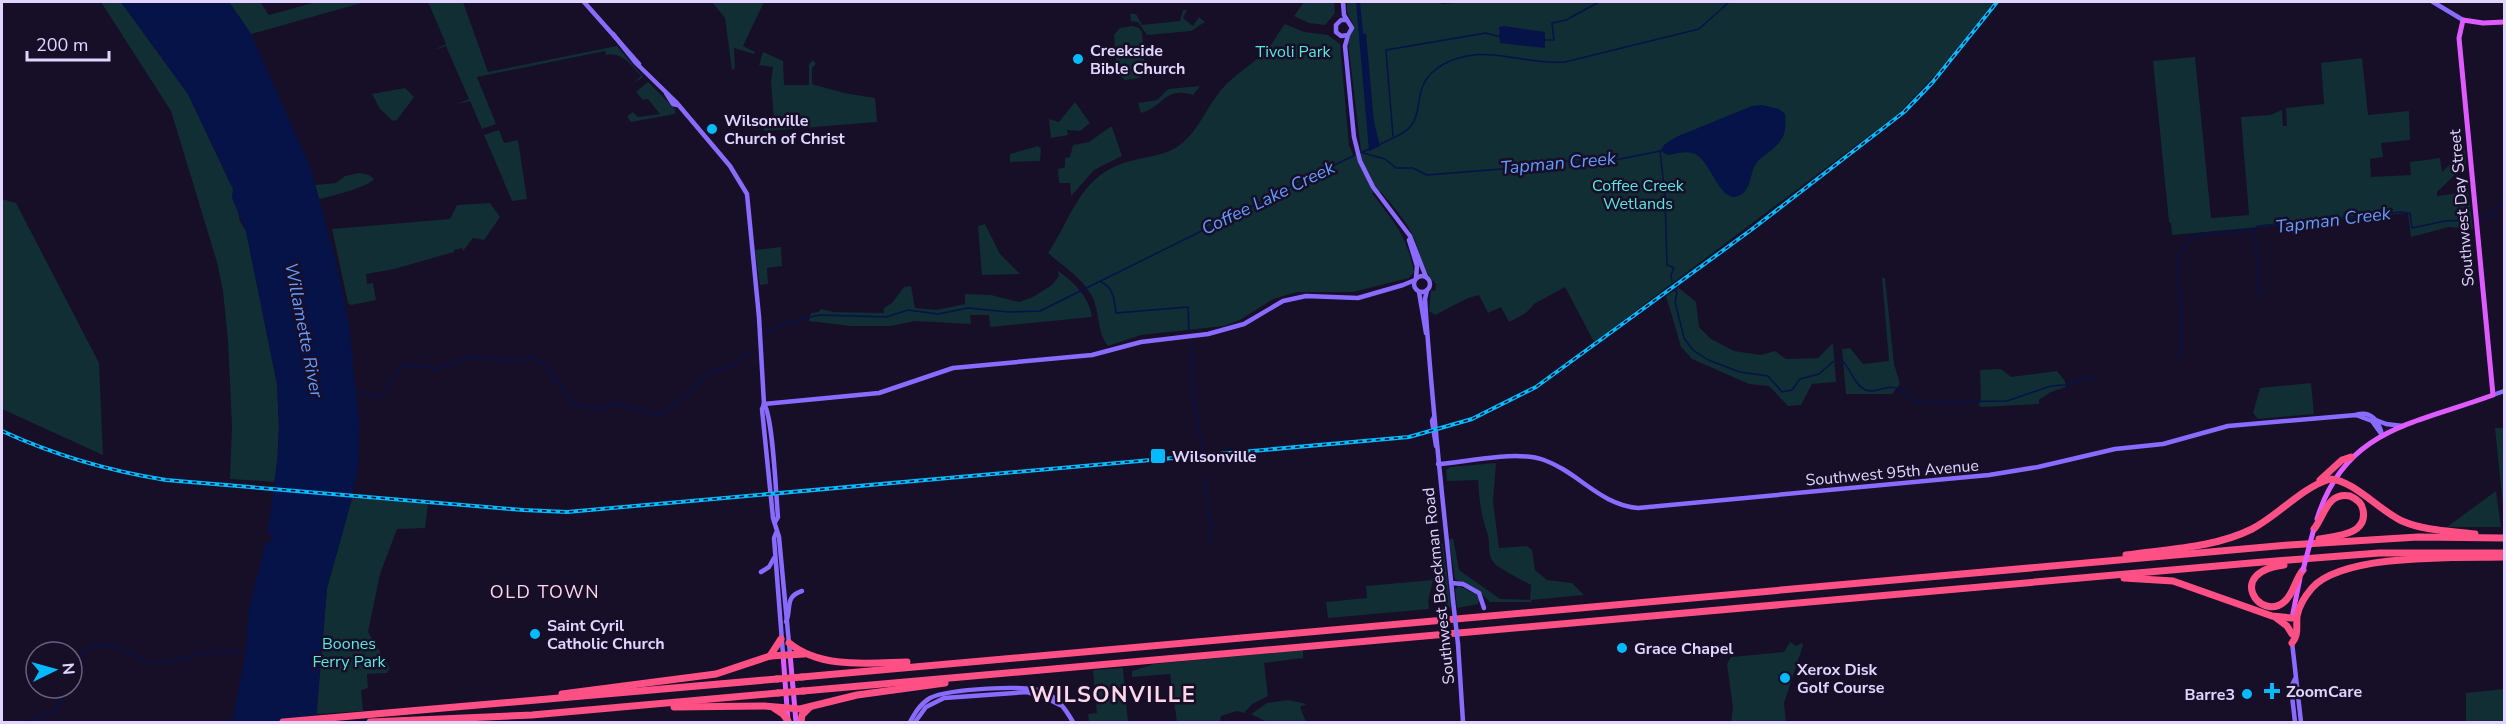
<svg xmlns="http://www.w3.org/2000/svg" width="2506" height="724" font-family="'Nunito Sans',sans-serif">
<rect width="100%" height="100%" fill="#170e28"/>
<g fill="#102e33">
<polygon points="101,2 121,2 188,94 233,189 240,221 246,231 277,384 279,427 276,482 230,479 232,426 228,340 223,291 217,262 171,111"/>
<polygon points="229,2 262,2 261,3 269,15 316,2 365,2 251,34"/>
<path d="M428,2H463L488,72L617,46L643,77L633,84L641,76C631,65 623,52 606,55L605,51L477,77L496,124L482,129L470,101L457,104L469,99L446,46L434,50L446,44Z"/>
<polygon points="712,2 764,2 743,46 755,52 754,54 734,48 735,68 732,70 725,18"/>
<polygon points="1304,2 1334,2 1335,13 1325,25 1309,23 1294,16"/>
<path d="M1347,2H1434L1444,4L1465,2H1994L1937,73L1899,113L1594,342L1565,287L1534,304L1526,313L1509,322L1501,307L1488,313L1479,295L1468,298L1435,315L1429,311L1431,290L1435,291L1436,284C1421,271 1421,251 1412,234C1404,218 1392,205 1381,192L1372,193C1394,223 1406,233 1414,272L1409,278L1353,292H1297L1273,299L1240,320L1224,326L1141,335L1108,346C1097,333 1100,312 1092,296C1081,277 1064,267 1048,253C1071,219 1079,179 1121,164C1141,156 1164,158 1181,144C1199,130 1207,106 1222,89C1235,74 1253,64 1267,50C1274,42 1279,31 1285,24L1304,32L1328,35L1340,44L1349,145L1353,155L1361,151L1348,42L1354,26L1347,12Z"/>
<polygon points="1183,10 1187,10 1183,18 1193,26 1199,17 1205,22 1191,31 1147,35 1138,22 1131,21 1130,14 1136,14 1142,25 1180,21"/>
<polygon points="1132,26 1139,28 1142,32 1145,71 1139,78 1125,80 1117,72 1114,35 1120,28"/>
<polygon points="763,52 783,61 784,85 809,85 809,64 813,60 816,64 812,68 812,84 844,93 875,98 877,122 764,131 762,122 774,121 771,81 773,67 759,65"/>
<polygon points="2195,57 2211,218 2249,215 2241,117 2270,115 2282,110 2283,126 2287,126 2286,108 2324,104 2321,63 2362,58 2368,115 2409,111 2410,140 2381,143 2383,157 2370,159 2371,177 2411,175 2410,162 2440,158 2442,172 2465,150 2466,164 2437,192 2437,196 2468,192 2473,229 2449,227 2411,237 2408,213 2172,235 2171,223 2169,222 2153,61"/>
<polygon points="648,82 675,109 675,114 631,122 627,116 633,112 638,117 660,114 648,99 643,100 636,92"/>
<path d="M1200,86L1193,95C1165,86 1163,107 1141,113L1138,103L1157,100L1168,89Z"/>
<polygon points="405,88 414,97 397,120 393,121 380,109 372,94"/>
<polygon points="1075,102 1090,123 1080,131 1067,130 1068,135 1051,138 1049,119 1059,122"/>
<polygon points="1110,127 1112,127 1122,156 1094,170 1071,196 1070,183 1059,183 1058,169 1065,167 1065,158 1070,157 1073,145 1089,142"/>
<polygon points="499,130 504,143 518,140 527,199 512,201 484,135"/>
<polygon points="1038,146 1041,149 1040,161 1010,162 1010,154"/>
<path d="M359,173L369,175L374,179C366,188 332,196 319,199L315,185L336,183L345,176Z"/>
<polygon points="2,199 16,203 99,363 103,455 2,409"/>
<polygon points="490,203 500,217 484,240 473,238 463,251 462,248 454,250 454,252 394,269 366,274 367,284 373,283 376,300 351,305 348,303 332,229 450,219 457,205"/>
<polygon points="985,224 1000,254 1020,274 982,275 978,226"/>
<polygon points="781,247 782,266 767,268 768,284 760,285 755,250"/>
<path d="M1058,271C1074,282 1089,297 1092,317L990,327L989,315H970L971,324L915,321L891,326H850L809,321L811,313L818,312L821,309L833,312L884,313V308L892,303L904,287L911,286L915,308L936,310L965,304V294L991,295L1019,302L1033,297L1052,285L1059,276Z"/>
<polygon points="1882,278 1885,278 1894,364 1900,384 1892,394 1846,394 1842,349 1850,348 1863,364 1889,361"/>
<polygon points="1679,288 1696,302 1699,327 1711,339 1734,351 1761,355 1775,351 1786,359 1818,358 1833,343 1836,382 1812,384 1801,405 1788,406 1769,386 1749,384 1692,359 1681,347 1666,296"/>
<polygon points="2001,369 2011,377 2057,371 2065,381 2066,387 2051,392 2039,400 2039,404 1982,407 1979,406 1981,397 1980,370"/>
<polygon points="2311,383 2314,414 2258,419 2253,413 2260,388"/>
<polygon points="2495,428 2504,428 2504,516"/>
<path d="M1496,463L1493,502L1499,548L1527,546L1532,550L1535,570L1547,580L1572,583L1584,595L1531,600L1532,602H1490L1479,591L1455,579L1449,540L1453,538L1459,570L1500,599L1530,600L1531,585C1525,582 1497,567 1495,564C1486,554 1491,543 1487,532C1481,515 1479,499 1478,480L1447,481L1446,470L1450,467Z"/>
<polygon points="2496,491 2501,527 2447,527"/>
<polygon points="352,498 428,504 425,528 397,529 380,574 368,632 390,668 387,673 367,674 368,688 361,690 363,711 316,714 327,588"/>
<polygon points="1438,540 1443,544 1451,607 1445,607"/>
<polygon points="1433,580 1428,601 1429,609 1328,618 1326,602 1367,598 1366,586"/>
<polygon points="1459,586 1476,594 1480,599 1478,604 1457,608 1455,589"/>
<polygon points="1790,642 1796,646 1802,643 1803,645 1784,703 1786,722 1731,722 1733,708 1727,664 1731,657 1784,652"/>
<polygon points="1303,650 1303,658 1264,663 1268,696 1252,704 1244,713 1237,711 1221,716 1220,722 1177,722 1170,674 1132,677 1132,671 1154,664"/>
<polygon points="1123,668 1128,722 1089,722 1088,714 1097,713 1093,670"/>
<polygon points="2504,689 2504,722 2466,722 2466,693"/>
<polygon points="1288,700 1307,704 1300,707 1306,722 1267,722 1251,714 1267,703"/>
</g>
<g fill="#061349">
<polygon points="121,2 229,2 251,34 311,169 336,262 349,325 359,422 358,468 350,506 327,588 316,722 232,722 246,651 249,610 265,545 269,541 272,541 273,536 269,535 268,531 278,453 279,427 277,384 246,231 232,198 233,189 188,94"/>
<polygon points="1356,2 1360,2 1363,33 1366,34 1374,122 1380,146 1369,151"/>
<polygon points="1504,26 1545,32 1545,48 1500,43 1499,27"/>
<path d="M1762,105L1779,109L1785,114C1788,140 1778,145 1760,159C1749,168 1753,186 1742,194C1721,209 1712,162 1695,154C1686,150 1677,154 1668,155L1660,151L1665,144L1676,137L1752,106Z"/>
</g>
<g fill="none" stroke-linecap="round" stroke-linejoin="round">
<g stroke="#061349" stroke-width="1.5">
<polyline points="1545,40 1554,40 1552,23 1566,20 1599,2"/>
<polyline points="1393,136 1386,50 1486,33 1501,37"/>
<path d="M1379,145C1389,139 1404,135 1411,126C1418,117 1418,105 1420,95C1424,72 1446,60 1467,56C1499,50 1532,65 1565,62L1699,29L1729,2"/>
<polyline points="1360,153 1369,149"/>
<polyline points="1363,153 1385,159 1396,168 1413,168 1427,175 1537,166 1555,161 1605,162 1660,151 1665,195 1667,265 1674,268 1671,275 1672,282"/>
<polyline points="2481,219 2489,217 2504,201"/>
<polyline points="2255,229 2258,282 2262,299"/>
<path d="M1101,282C1114,288 1114,299 1116,313L1188,307L1189,331"/>
<polyline points="1674,288 1677,293 1675,302 1684,338 1693,350 1708,360 1740,372 1768,376 1782,392 1792,390 1800,379 1819,374 1835,360"/>
<polyline points="765,334 786,323 819,315 886,317 908,310 938,314 968,308 1009,312 1040,311 1355,155"/>
<polyline points="1191,342 1193,397 1203,452"/>
<polyline points="2176,358 2181,353 2181,306 2177,258 2191,239 2198,235 2253,230 2258,226 2401,212 2410,213 2412,228 2445,221 2469,220"/>
<path d="M1841,359C1852,369 1855,392 1873,391C1881,390 1888,385 1896,388C1906,392 1909,400 1920,402L2007,401L2051,386L2065,385L2094,376"/>
<polyline points="2106,375 2110,372"/>
<polyline points="355,391 381,398 393,376 402,366 410,365 438,369 471,356 504,361 532,358 543,363 575,405 596,409 614,403 656,415 662,413 689,394 707,374 733,365 752,351"/>
<polyline points="1204,458 1204,460"/>
<polyline points="1205,477 1207,509 1212,528 1209,546"/>
<path d="M72,679C76,668 78,652 89,647C113,637 132,659 150,662C167,664 179,659 195,655C212,651 230,652 246,651"/>
<polyline points="26,722 36,717 54,713 68,688"/>
</g>
<g stroke="#896cff" stroke-width="4.5">
<polyline points="584,2 639,64"/>
<polyline points="1343,2 1344,15 1352,28 1348,35 1341,36 1336,32 1336,25 1341,20 1346,20"/>
<polyline points="2433,2 2463,20"/>
<polyline points="613,34 636,63 676,102 730,166 747,194 759,317 764,404 762,409 773,518 779,537 790,654"/>
<polyline points="1348,35 1345,46 1354,137 1360,161 1373,187 1410,236 1426,277"/>
<polyline points="666,93 673,104 677,105"/>
<polyline points="1409,240 1417,266 1416,278"/>
<circle cx="1422" cy="284" r="8"/>
<path d="M1427,290L1425,299C1431,399 1443,500 1453,601"/>
<polyline points="1419,292 1426,333"/>
<polyline points="2493,395 2504,391"/>
<polyline points="764,404 879,393 953,368 1092,355 1141,342 1208,334 1244,324 1283,301 1306,296 1358,298 1403,285 1415,280"/>
<path d="M764,404C773,416 776,497 778,517L775,522"/>
<path d="M2356,415C2371,410 2379,421 2382,435"/>
<polyline points="1434,417 1432,421 1436,446"/>
<polyline points="2376,420 2386,424 2403,426"/>
<path d="M1438,464C1468,462 1516,450 1544,460C1578,472 1600,505 1638,508L1989,475L2038,467L2115,449L2163,444L2228,426L2356,415L2372,421L2382,435"/>
<polyline points="776,533 774,538 783,654"/>
<polyline points="761,572 769,567 774,558"/>
<polyline points="1451,583 1463,584 1479,593 1484,608"/>
<path d="M786,622C792,608 784,597 802,591"/>
<polyline points="2292,642 2301,722"/>
<polyline points="1458,644 1463,722"/>
<polyline points="2295,679 2291,687 2295,722"/>
<path d="M910,722C915,713 920,704 930,698C948,689 1027,684 1045,692C1058,698 1066,710 1073,722"/>
<polyline points="915,722 926,707 944,698 1027,692 1044,697 1060,705"/>
</g>
<g stroke="#de5cff" stroke-width="5">
<path d="M2317,519C2345,428 2415,424 2493,395L2459,38L2463,20L2483,23L2504,22"/>
<polyline points="2292,618 2300,578"/>
<polyline points="783,654 788,721"/>
<polyline points="790,654 796,722"/>
</g>
<g stroke="#ff5086" stroke-width="7">
<polyline points="2320,480 2342,460 2351,457"/>
<path d="M2314,529C2325,515 2327,492 2350,496C2357,499 2362,503 2363,510C2368,535 2336,536 2319,539"/>
<path d="M2126,555C2167,549 2214,548 2252,529C2279,515 2301,488 2330,479C2353,480 2380,511 2402,521C2425,531 2451,531 2475,534"/>
<path d="M2284,565C2225,572 2260,622 2284,602C2294,594 2295,579 2303,570"/>
<polyline points="2124,578 2173,581 2272,616 2292,618"/>
<polyline points="2275,617 2287,626 2292,634"/>
<path d="M789,643C821,669 868,663 907,662"/>
<path d="M2292,643C2299,635 2296,626 2297,616C2299,606 2305,596 2312,588C2343,553 2458,558 2504,557"/>
<polyline points="770,656 781,639"/>
<polyline points="802,677 2289,545 2418,537 2504,538"/>
<polyline points="803,691 2251,563 2379,553 2504,553"/>
<polyline points="562,694 716,674 770,656 804,654"/>
<polyline points="674,707 764,706 800,709 857,695 945,683"/>
<polyline points="774,708 783,714 788,721"/>
<polyline points="283,722 777,679"/>
<polyline points="370,722 532,715 778,693"/>
<polyline points="801,722 802,715 809,708"/>
</g>
<g stroke="#01baff" stroke-width="4">
<path id="rail" d="M2,431C54,455 109,471 166,480L523,510L567,512L1409,437L1472,419L1536,387L1751,230L1904,112L1932,83L1997,2"/>
</g>
<use href="#rail" stroke="#170e28" stroke-width="1.5" stroke-dasharray="4.5" stroke-linecap="butt"/>
<polyline stroke="#896cff" stroke-width="4.5" points="1453,601 1458,644"/>
<polyline stroke="#de5cff" stroke-width="5" points="2303,570 2313,532"/>
<g stroke="#ff5086" stroke-width="7">
<polyline points="777,679 802,677"/>
<polyline points="778,693 803,691"/>
</g>
</g>
<g fill="#01baff" stroke="#170e28" stroke-width="2">
<circle cx="1078" cy="59" r="6"/>
<circle cx="712" cy="129" r="6"/>
<rect x="1150" y="448" width="16" height="16" rx="3"/>
<circle cx="535" cy="634" r="6"/>
<circle cx="1622" cy="648" r="6"/>
<circle cx="1785" cy="678" r="6"/>
<path d="M2269 682h6v6h6v6h-6v6h-6v-6h-6v-6h6z"/>
<circle cx="2247" cy="694" r="6"/>
</g>
<g text-anchor="middle" stroke-width="5" stroke-linejoin="round" paint-order="stroke">
<g font-size="16" font-weight="bold" fill="#e1d5ff" stroke="#170e28" text-anchor="start">
<text x="1090" y="56">Creekside<tspan x="1090" dy="18">Bible Church</tspan></text>
<text x="724" y="126">Wilsonville<tspan x="724" dy="18">Church of Christ</tspan></text>
<text x="1172" y="462">Wilsonville</text>
<text x="547" y="631">Saint Cyril<tspan x="547" dy="18">Catholic Church</tspan></text>
<text x="1634" y="654">Grace Chapel</text>
<text x="1797" y="675">Xerox Disk<tspan x="1797" dy="18">Golf Course</tspan></text>
<text x="2286" y="697">ZoomCare</text>
<text x="2235" y="700" text-anchor="end">Barre3</text>
</g>
<g font-size="16" fill="#57e9de" stroke="#170e28">
<text x="1293" y="57">Tivoli Park</text>
<text x="1638" y="191">Coffee Creek<tspan x="1638" dy="18">Wetlands</tspan></text>
<text x="349" y="649">Boones<tspan x="349" dy="18">Ferry Park</tspan></text>
</g>
<g font-size="16" fill="#e1d5ff" stroke="#170e28">
<text transform="translate(2461 208) rotate(-95)" y="6">Southwest Day Street</text>
<text transform="translate(1892 472) rotate(-5)" y="6">Southwest 95th Avenue</text>
<text transform="translate(1438 586) rotate(-96)" y="6">Southwest Boeckman Road</text>
</g>
<g font-size="18" font-style="italic" fill="#639cff" stroke="#170e28">
<text transform="translate(1558 163) rotate(-5)" y="6">Tapman Creek</text>
<text transform="translate(1268 198) rotate(-26)" y="6">Coffee Lake Creek</text>
<text transform="translate(2333 220) rotate(-7)" y="6">Tapman Creek</text>
<text transform="translate(304 330) rotate(79)" y="6">Willamette River</text>
</g>
<g font-size="18" letter-spacing="1.5" fill="#ffd7e9" stroke="#170e28">
<text x="545" y="598">OLD TOWN</text>
</g>
<g font-size="22" font-weight="bold" letter-spacing="1.5" fill="#ffd7e9" stroke="#170e28">
<text x="1113" y="702">WILSONVILLE</text>
</g>
</g>
<rect width="2506" height="724" fill="none" stroke="#e1d5ff" stroke-width="6"/>
<g transform="translate(54 670) rotate(85)"><circle r="28" fill="#170e28" stroke="#685e7e" stroke-width="1.5"/>
<path d="M0-4.5L10 22L0 15L-10 22Z" fill="#01baff"/>
<text y="-9" font-size="16" font-weight="bold" text-anchor="middle" fill="#e1d5ff">N</text>
</g>
<path d="M27 51v9h82v-9" fill="none" stroke="#e1d5ff" stroke-width="3"/>
<text x="36" y="51" font-size="18" fill="#e1d5ff" stroke="#170e28" stroke-width="4.5" paint-order="stroke">200 m</text>
</svg>
